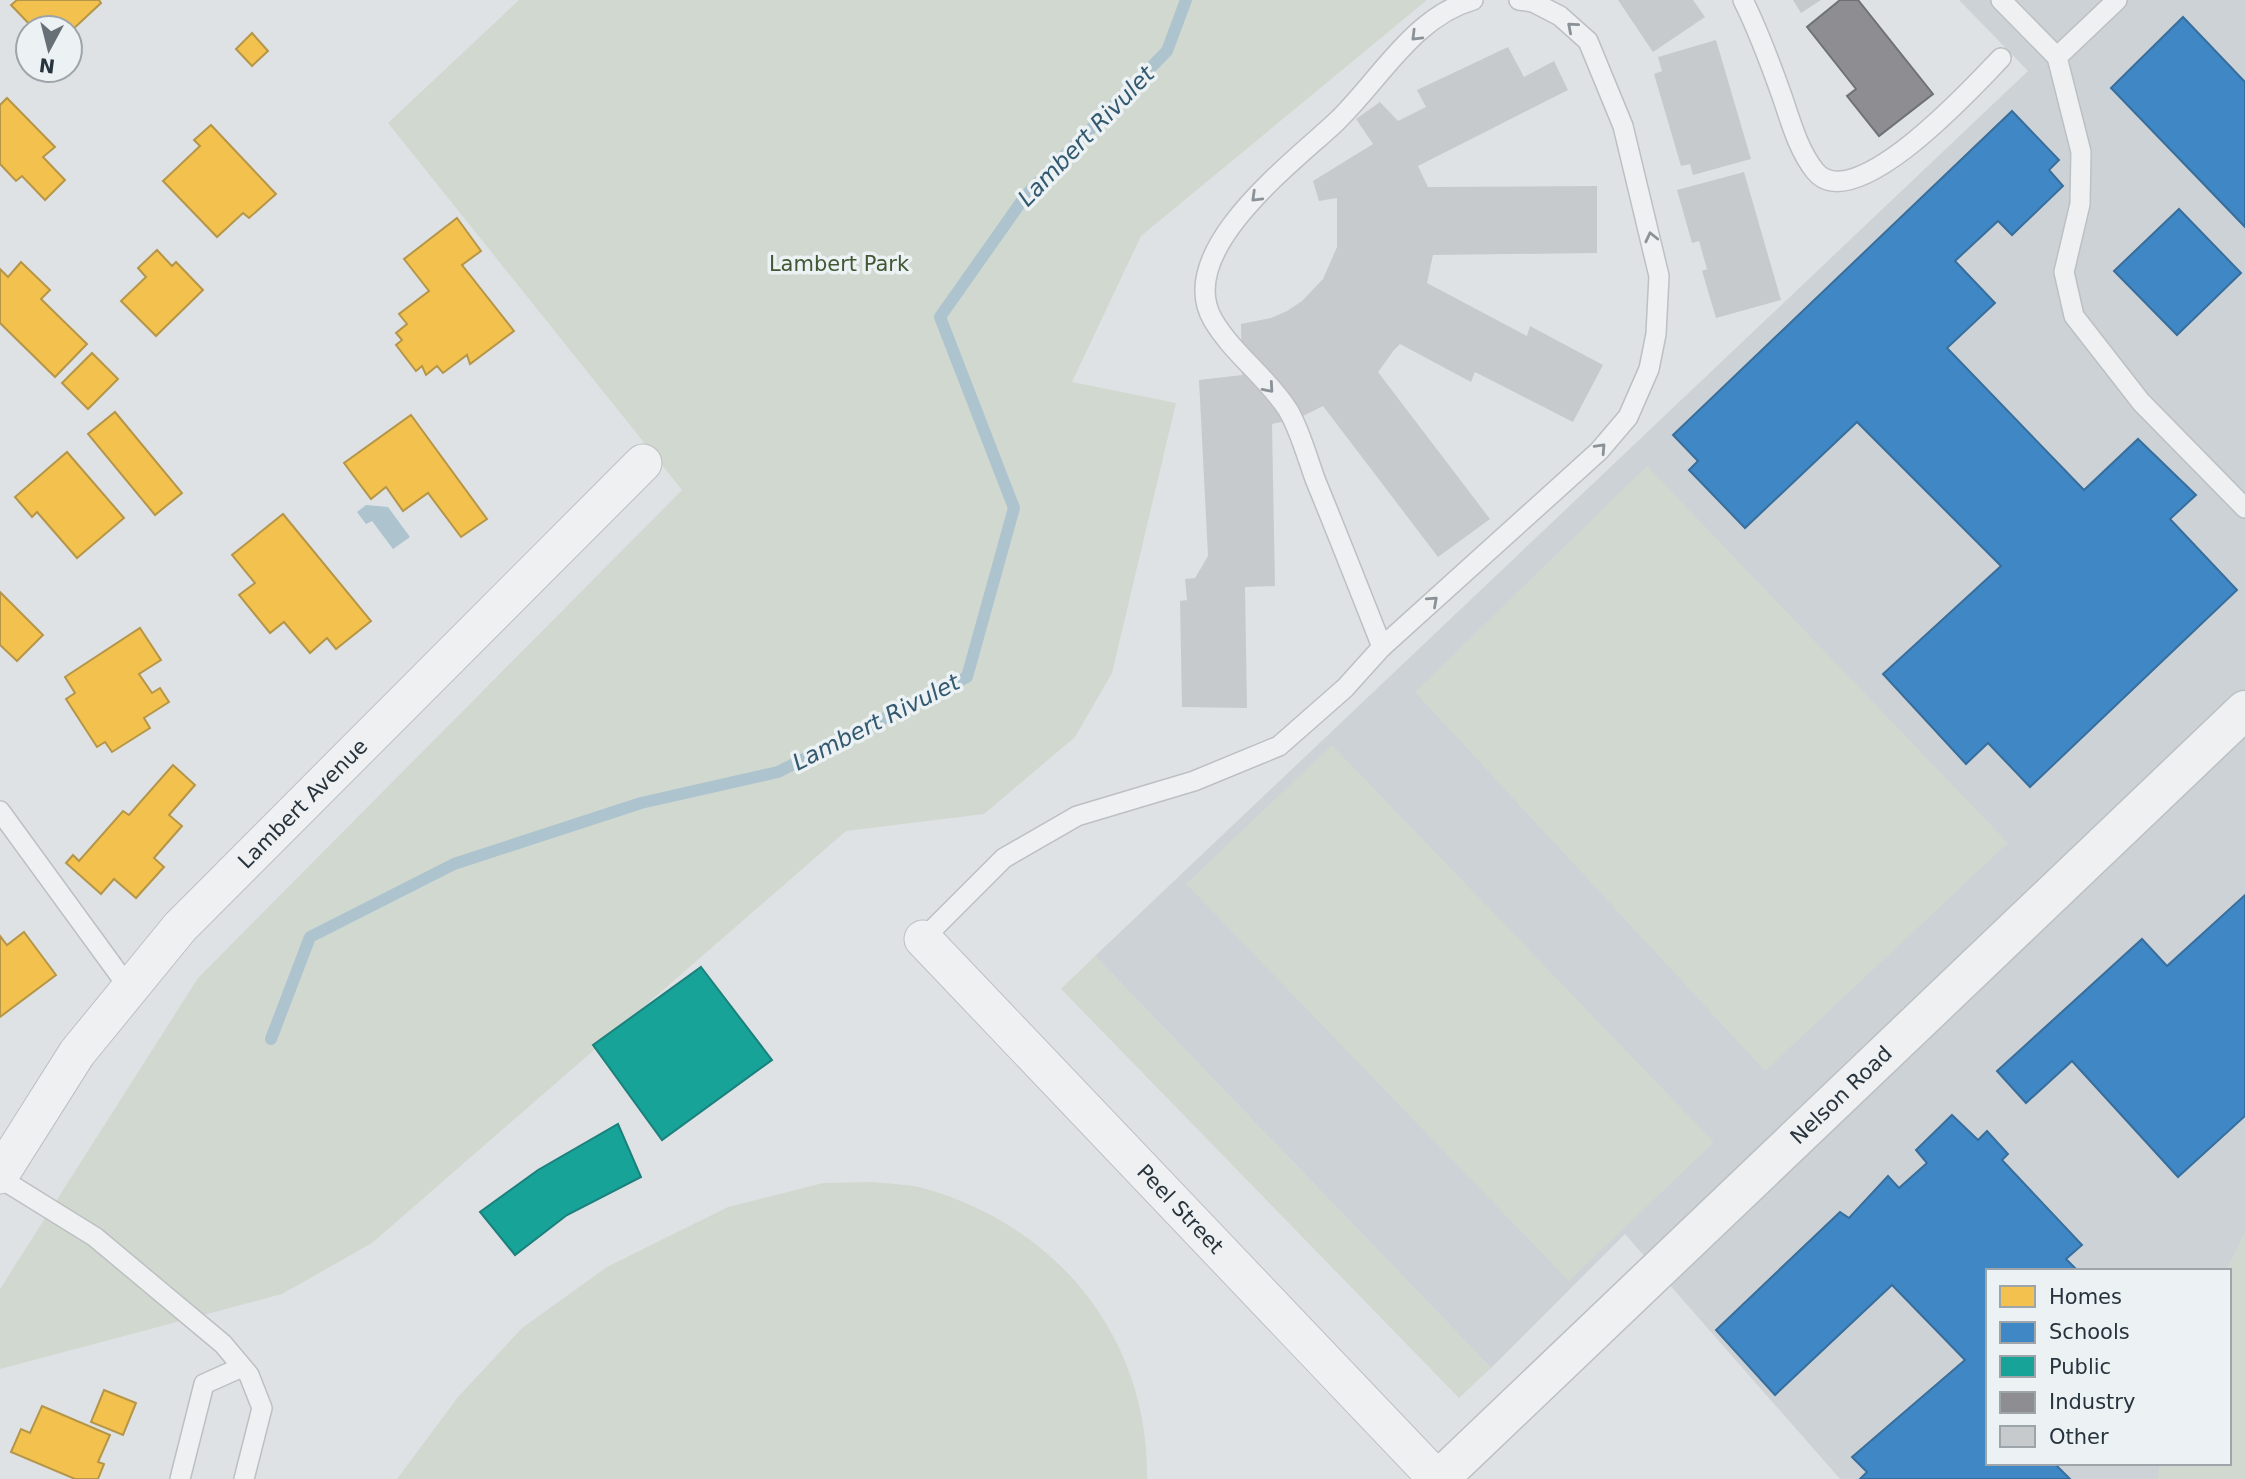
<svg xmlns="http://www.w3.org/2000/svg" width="2245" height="1479" font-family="'DejaVu Sans',sans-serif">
<rect width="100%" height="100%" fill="#dfe2e4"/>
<path fill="#cdd2d7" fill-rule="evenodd" d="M1959,0H2245V1479H1840L1625,1234L1491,1368L1095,956L2028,71ZM1988,1271H2229V1463H1988Z"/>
<g fill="#d1d8cf">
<polygon points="519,0 1427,0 1141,236 1072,382 1176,403 1112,673 1075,737 984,814 846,831 372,1243 282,1294 0,1369 0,1289 198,978 682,490 388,123"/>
<polygon points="1647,466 2008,843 1765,1071 1415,692"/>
<polygon points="1332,745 1714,1142 1569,1281 1186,884"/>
<polygon points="1095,956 1491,1368 1459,1398 1061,989"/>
<path d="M873,1182C890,1184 910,1184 926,1189C1059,1227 1149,1339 1147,1479H397L458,1397L522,1328L607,1267L728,1207L823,1183Z"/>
<polygon points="2245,1231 2245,1479 2158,1479 2159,1463 2229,1463 2229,1271 2226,1271"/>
</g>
<polygon fill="#adc4cf" points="366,505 388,507 410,537 393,549 372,521 366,524 357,512"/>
<g fill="#f2c14e" stroke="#b59649" stroke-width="2">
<polygon points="17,0 99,0 101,3 70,32 70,28 33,28 11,5"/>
<polygon points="252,33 268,51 252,66 236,49"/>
<polygon points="7,98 55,147 43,157 65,180 45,200 22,176 16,181 0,164 0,105"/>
<polygon points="211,125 276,194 249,218 243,213 217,237 163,181 200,146 194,140"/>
<polygon points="457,218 481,251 462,265 514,331 470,364 467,355 443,373 437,366 426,375 422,366 416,371 396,345 402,340 396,333 407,324 399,314 429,291 404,259"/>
<polygon points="157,250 172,266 176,262 203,290 156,336 121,301 146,277 138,268"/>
<polygon points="21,262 50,290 41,299 87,344 55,377 0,323 0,269 8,277"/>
<polygon points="92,353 118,379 88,409 62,383"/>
<polygon points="115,412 182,493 155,515 88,434"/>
<polygon points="411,415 487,519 461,537 428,493 403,511 386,487 371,499 344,463"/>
<polygon points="67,452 124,518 77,558 37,512 32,517 15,497"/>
<polygon points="283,514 371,621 336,649 327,638 310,653 284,622 270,633 239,595 255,583 232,555"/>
<polygon points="0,592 43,635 17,661 0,645"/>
<polygon points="140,628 161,660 139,674 152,693 160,688 169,702 144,718 150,728 112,752 105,742 97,747 66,699 75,693 65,677"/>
<polygon points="173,765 195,785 169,815 182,826 154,858 164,867 136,898 114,879 101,894 66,863 73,855 79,861 123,811 129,815"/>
<polygon points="24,932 56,975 0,1017 0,936 7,945"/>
<polygon points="104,1390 136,1403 123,1435 91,1422"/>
<polygon points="42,1406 110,1435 98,1462 104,1464 98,1479 75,1479 11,1452 21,1429 30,1433"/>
</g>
<g fill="#3f88c5" stroke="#386e9c" stroke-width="2">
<polygon points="2183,17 2245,82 2245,227 2111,88"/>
<polygon points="2012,111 2059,160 2049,170 2063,186 2012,235 1998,221 1955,261 1995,303 1947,348 2084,490 2138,439 2196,495 2170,519 2237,590 2030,787 1988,743 1966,764 1883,674 2001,566 1857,422 1745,528 1689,470 1698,461 1673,435"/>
<polygon points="2179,209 2241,273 2177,335 2114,271"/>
<polygon points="2245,895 2245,1116 2178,1177 2072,1061 2026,1103 1997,1071 2142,939 2167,966"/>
<polygon points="1952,1115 1978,1140 1987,1131 2008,1154 2002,1160 2082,1245 2066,1259 2078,1271 1988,1271 1988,1463 2054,1463 2070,1479 1860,1479 1867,1472 1852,1457 1965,1360 1892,1285 1775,1395 1716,1330 1840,1212 1849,1218 1888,1176 1899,1188 1927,1163 1916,1150"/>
</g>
<g fill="#17a398" stroke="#1c817d" stroke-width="2">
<polygon points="701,967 772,1060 662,1140 593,1045"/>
<polygon points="618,1124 641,1177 567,1215 515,1255 480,1212 538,1170"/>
</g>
<polygon fill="#8d8d92" stroke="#6e7278" stroke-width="2" points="1840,0 1858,0 1933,94 1879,136 1847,96 1856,89 1807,27"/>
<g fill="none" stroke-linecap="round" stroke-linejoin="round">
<polyline stroke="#adc4cf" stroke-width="12" points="271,1039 310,937 454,864 641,803 778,772 967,677 1014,508 940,317 1026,195 1167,51 1186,0"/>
</g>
<g fill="#c7cacc">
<polygon points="1618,0 1693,0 1705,17 1653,52"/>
<polygon points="1793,0 1821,0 1801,13"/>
<polygon points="1716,40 1751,159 1693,175 1690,164 1681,166 1654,74 1662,71 1658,57"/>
<polygon points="1508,47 1524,77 1554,61 1568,90 1418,166 1428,187 1597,186 1597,253 1433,255 1427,283 1527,336 1530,326 1603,365 1573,422 1475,372 1471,382 1400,344 1394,350 1378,372 1490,519 1438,557 1323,406 1299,418 1272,424 1275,586 1245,587 1247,708 1182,707 1180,601 1187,600 1185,579 1195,578 1208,556 1199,380 1242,375 1241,324 1271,318 1287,311 1302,301 1323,279 1337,247 1337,198 1319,201 1313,181 1373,144 1356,119 1380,102 1398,121 1426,107 1417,90"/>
<polygon points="1744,172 1781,300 1716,318 1702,271 1707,269 1699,241 1692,243 1677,190"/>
</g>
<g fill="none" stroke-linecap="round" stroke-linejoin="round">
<g stroke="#bdc0c2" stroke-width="22">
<g id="service">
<path d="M1743,0C1759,32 1771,65 1783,99C1791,123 1799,151 1815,171C1854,219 1975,85 2001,58"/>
<polyline points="2001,0 2057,57 2081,152 2080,204 2064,272 2074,316 2141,402 2245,508"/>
<polyline points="2057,57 2117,0"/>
<path d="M1382,647C1360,591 1338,535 1315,479C1307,457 1300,430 1288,410C1267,377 1233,354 1213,320C1173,251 1294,162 1336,122C1379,81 1413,17 1473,0"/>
<polyline points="0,811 129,988"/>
<polyline points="923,939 1004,858 1077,816 1194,781 1279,746 1345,688 1382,647 1599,451 1628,417 1649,369 1656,334 1659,276 1623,126 1588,41 1560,16 1533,2 1519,0"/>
<polyline points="0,1178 95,1237 223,1344 249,1375 262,1408 244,1479"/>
<polyline points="180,1479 204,1384 242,1367"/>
</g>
</g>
<g stroke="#bdc0c2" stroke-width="39">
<g id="minor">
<path id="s1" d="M923,939L1437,1479"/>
<path id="s2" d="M0,1175L77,1053L180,927L643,463"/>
</g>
</g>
<g stroke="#bdc0c2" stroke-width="41">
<g id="tertiary">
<path id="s3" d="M1439,1479L2245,710"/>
</g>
</g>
<use href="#service" stroke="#eef0f1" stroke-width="19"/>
<use href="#minor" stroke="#eef0f1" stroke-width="37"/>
<use href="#tertiary" stroke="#eef0f1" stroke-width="38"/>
</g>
<defs><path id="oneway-chevron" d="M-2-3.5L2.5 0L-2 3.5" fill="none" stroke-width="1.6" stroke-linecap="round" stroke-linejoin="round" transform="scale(1.75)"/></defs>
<g stroke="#8a9297">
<use href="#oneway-chevron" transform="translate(1572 27) rotate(-139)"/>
<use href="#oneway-chevron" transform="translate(1416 36) rotate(135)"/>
<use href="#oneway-chevron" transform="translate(1256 197) rotate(136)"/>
<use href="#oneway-chevron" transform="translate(1651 237) rotate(-103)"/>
<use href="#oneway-chevron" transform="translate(1269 388) rotate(49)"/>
<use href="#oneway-chevron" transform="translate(1601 448) rotate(-47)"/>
<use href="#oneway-chevron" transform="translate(1433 601) rotate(-42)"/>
</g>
<g text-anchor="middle" stroke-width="7" stroke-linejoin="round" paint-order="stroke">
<g font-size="21" fill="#425834" stroke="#ecf1f4">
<text x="839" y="271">Lambert Park</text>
</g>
<g font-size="21" fill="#27333d" stroke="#ecf1f4">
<text dy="7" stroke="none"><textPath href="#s2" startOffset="481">Lambert Avenue</textPath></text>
<text dy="7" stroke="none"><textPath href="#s3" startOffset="556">Nelson Road</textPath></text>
<text dy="7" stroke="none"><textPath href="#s1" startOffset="373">Peel Street</textPath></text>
</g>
<g font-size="23" font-style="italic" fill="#32596f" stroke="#ecf1f4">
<text transform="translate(1086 136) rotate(-46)" y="8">Lambert Rivulet</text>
<text transform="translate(876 722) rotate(-27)" y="8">Lambert Rivulet</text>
</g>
</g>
<rect x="1986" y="1269" width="245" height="196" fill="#ecf1f4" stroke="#9da5ab" stroke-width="2"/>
<rect x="2000" y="1286" width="35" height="21" fill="#f2c14e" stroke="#9da5ab" stroke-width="2"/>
<text x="2049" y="1304" font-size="21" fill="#27333d">Homes</text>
<rect x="2000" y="1322" width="35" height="21" fill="#3f88c5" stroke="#9da5ab" stroke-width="2"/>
<text x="2049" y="1339" font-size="21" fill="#27333d">Schools</text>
<rect x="2000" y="1356" width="35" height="21" fill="#17a398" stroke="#9da5ab" stroke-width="2"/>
<text x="2049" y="1374" font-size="21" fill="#27333d">Public</text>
<rect x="2000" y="1392" width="35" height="21" fill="#8d8d92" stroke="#9da5ab" stroke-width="2"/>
<text x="2049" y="1409" font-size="21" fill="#27333d">Industry</text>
<rect x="2000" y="1426" width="35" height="21" fill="#c7cacc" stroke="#9da5ab" stroke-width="2"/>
<text x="2049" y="1444" font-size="21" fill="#27333d">Other</text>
<g transform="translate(49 49) rotate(187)"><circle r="33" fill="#ecf1f4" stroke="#9da5ab" stroke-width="2"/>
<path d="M0-5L12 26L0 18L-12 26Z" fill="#677077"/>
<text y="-10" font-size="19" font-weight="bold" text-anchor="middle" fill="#27333d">N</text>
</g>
</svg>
